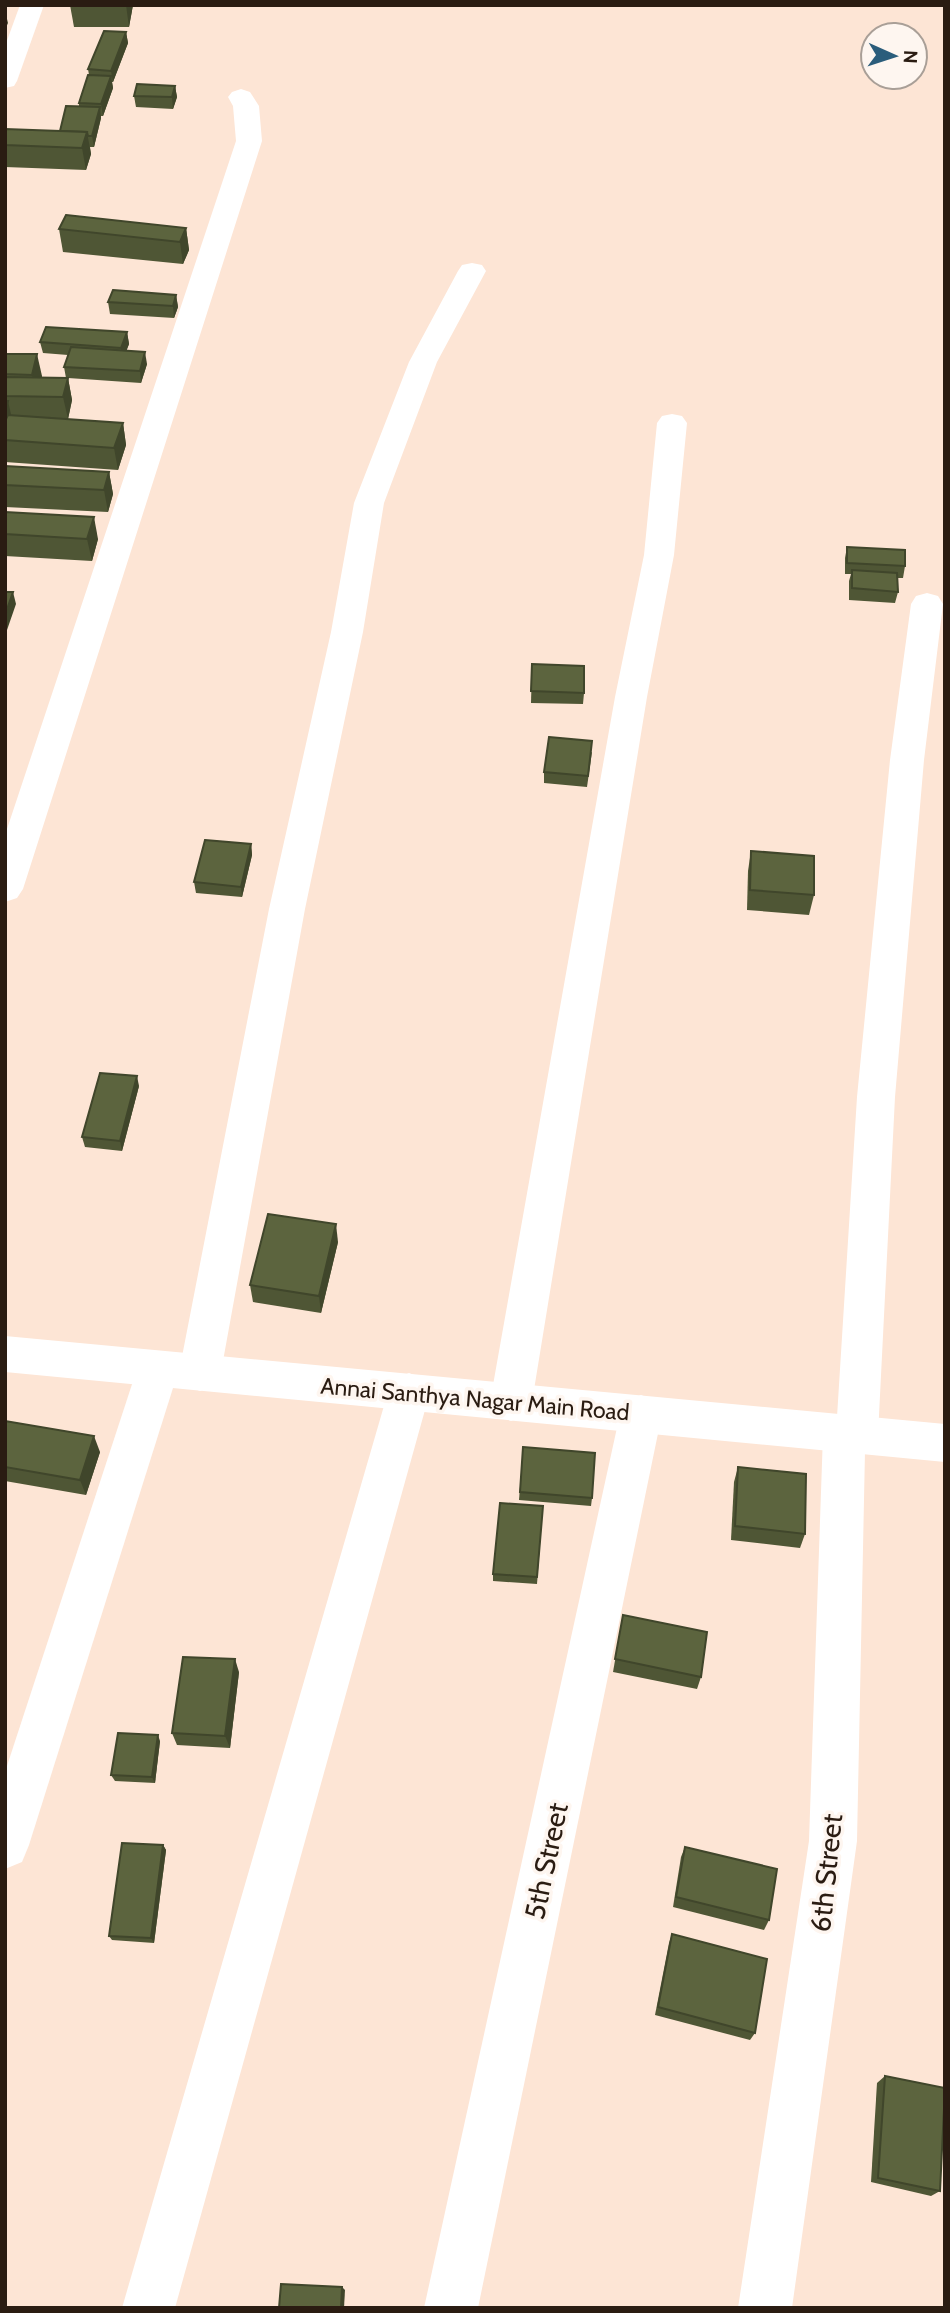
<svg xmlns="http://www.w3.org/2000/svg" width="950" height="2313" font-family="Cabin,sans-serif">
<rect width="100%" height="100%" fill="#fde5d5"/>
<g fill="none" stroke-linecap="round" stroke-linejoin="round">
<g fill="#fff" fill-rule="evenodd">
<polygon points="20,5 44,5 17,81 14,86 5,88 5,46"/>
<polygon points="241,89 250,92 259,106 262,141 23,889 17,898 5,902 5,835 236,141 233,106 228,97 232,92"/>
<polygon points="472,263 482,265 486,271 437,362 384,503 363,632 305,909 221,1372 215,1385 200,1391 185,1385 179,1372 269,909 331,632 354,503 409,362 458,271 462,265"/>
<polygon points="672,414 682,416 687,423 674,555 647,697 532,1402 526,1415 511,1421 496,1415 490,1402 615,697 644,555 657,423 662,416"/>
<polygon points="927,593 938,596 943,604 924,760 895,1097 878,1435 872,1449 865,1451 857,1841 792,2308 738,2308 809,1841 823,1434 829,1420 837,1417 857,1097 890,760 911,604 916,596"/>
<polygon points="158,1351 173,1356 179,1369 29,1845 22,1862 5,1869 5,1772 137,1369 143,1356"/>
<polygon points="409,1373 424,1379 430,1392 175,2308 122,2308 388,1392 394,1379"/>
<polygon points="641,1395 656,1401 662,1414 478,2308 424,2308 620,1414 626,1401"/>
</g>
<polygon fill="#fff" fill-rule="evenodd" points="5,1336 945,1424 945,1462 5,1372"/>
</g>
<g fill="#4f5635">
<polygon points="70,5 133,5 129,27 74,27"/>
<polygon points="126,32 128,43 113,82 112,82 113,88 103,116 101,116 101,118 94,147 90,147 91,154 86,170 5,167 5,129 60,131 79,106 79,103 89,75 88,69"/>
<polygon points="175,86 177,97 173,109 136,107 134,96"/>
<polygon points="186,228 189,250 183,264 63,252 59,229"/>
<polygon points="176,295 178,307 174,318 110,314 108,302"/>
<polygon points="127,332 129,344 126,351 147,364 141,383 68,378 72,400 68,419 123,423 126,445 118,470 5,462 5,354 42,376 41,378 66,378 64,367 68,355 43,353 40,342"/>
<polygon points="5,466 109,472 113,494 108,512 5,507"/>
<polygon points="5,512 98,539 92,561 5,556"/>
<polygon points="847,547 905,566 903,578 897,578 898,592 895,603 849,600 849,581 851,574 845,574 845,558"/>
<polygon points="532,664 584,693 583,704 531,703"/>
<polygon points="592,752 587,787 544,783 544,772"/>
<polygon points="251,844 252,855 242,897 196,893 194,882"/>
<polygon points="751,851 814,895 809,915 747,910 748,871"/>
<polygon points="139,1086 122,1151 85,1147 82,1137"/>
<polygon points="338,1242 321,1313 253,1302 250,1285"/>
<polygon points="5,1421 100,1452 86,1495 5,1481"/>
<polygon points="523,1447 592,1498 591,1506 519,1500"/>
<polygon points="738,1467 805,1534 800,1548 731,1540 734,1482"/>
<polygon points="543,1506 537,1584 493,1581 493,1574"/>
<polygon points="623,1615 701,1677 697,1689 613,1672"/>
<polygon points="239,1672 230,1748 177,1745 172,1733"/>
<polygon points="160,1741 155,1783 115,1781 111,1775"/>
<polygon points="163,1845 166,1850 154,1943 112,1940 109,1936"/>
<polygon points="685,1847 769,1920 764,1930 673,1907 681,1857"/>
<polygon points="672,1934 755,2033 750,2040 655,2015 669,1943"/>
<polygon points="885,2076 940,2191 931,2196 871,2182 877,2083"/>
</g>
<g fill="#40462b">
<polygon points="126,5 133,5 129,27"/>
<polygon points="5,11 8,23 5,30"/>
<polygon points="126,32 128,43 113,82 111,71"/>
<polygon points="111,76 113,88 103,116 101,104"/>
<polygon points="175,86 177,97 173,109 172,97"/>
<polygon points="100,107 101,118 94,147 92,136"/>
<polygon points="87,132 91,154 86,170 82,148"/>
<polygon points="186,228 189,250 183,264 180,242"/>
<polygon points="176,295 178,307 174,318 173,306"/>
<polygon points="127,332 129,344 123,360 121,348"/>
<polygon points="145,352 147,364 141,383 140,371"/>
<polygon points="37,354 42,376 37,397 32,375"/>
<polygon points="68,378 72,400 68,419 63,397"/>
<polygon points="8,401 13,423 5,440 5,411"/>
<polygon points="123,423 126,445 118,470 114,448"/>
<polygon points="109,472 113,494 108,512 104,490"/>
<polygon points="94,517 98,539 92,561 87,539"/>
<polygon points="13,592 16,604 7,630 5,624 5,615"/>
<polygon points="251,844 252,855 242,897 241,887"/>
<polygon points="137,1076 139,1086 122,1151 120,1141"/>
<polygon points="336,1224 338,1242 321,1313 319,1296"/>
<polygon points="94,1436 100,1452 86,1495 80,1480"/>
<polygon points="235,1659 239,1672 230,1748 225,1736"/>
<polygon points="158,1735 160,1741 155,1783 152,1777"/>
<polygon points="163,1845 166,1850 154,1943 151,1938"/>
<polygon points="342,2287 345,2290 344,2308 341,2308"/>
</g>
<g fill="#5c643e" stroke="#40462b" stroke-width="2">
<polygon points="104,31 126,32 111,71 88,69"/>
<polygon points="88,75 111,76 101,104 79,103"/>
<polygon points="137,84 175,86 172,97 134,96"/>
<polygon points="66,106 100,107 92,136 88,136 87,132 60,131"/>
<polygon points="5,129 87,132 82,148 5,145"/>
<polygon points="66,215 186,228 180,242 59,229"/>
<polygon points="113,290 176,295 173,306 108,302"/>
<polygon points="46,327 127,332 121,348 40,342"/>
<polygon points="71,347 145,352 140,371 64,367"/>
<polygon points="5,354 37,354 32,375 5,374"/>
<polygon points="5,377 68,378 63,397 5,396"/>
<polygon points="5,401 8,401 5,411"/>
<polygon points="8,415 123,423 114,448 5,440 5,421"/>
<polygon points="5,466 109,472 104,490 5,485"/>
<polygon points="5,512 94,517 87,539 5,534"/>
<polygon points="847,547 905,550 905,566 847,563"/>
<polygon points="852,570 897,573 898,592 852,588"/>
<polygon points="5,592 13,592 5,615"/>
<polygon points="532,664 584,666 584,693 531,691"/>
<polygon points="549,737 592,741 588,776 544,772"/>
<polygon points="205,840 251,844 241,887 194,882"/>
<polygon points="751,851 814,856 814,895 750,890"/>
<polygon points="100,1073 137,1076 120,1141 82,1137"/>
<polygon points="268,1214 336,1224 319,1296 250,1285"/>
<polygon points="5,1421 94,1436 80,1480 5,1467"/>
<polygon points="523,1447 595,1453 592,1498 520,1492"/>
<polygon points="738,1467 806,1474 805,1534 735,1526"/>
<polygon points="500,1503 543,1506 537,1577 493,1574"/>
<polygon points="623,1615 707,1632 701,1677 615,1659"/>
<polygon points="183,1657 235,1659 225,1736 172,1733"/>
<polygon points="118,1733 158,1735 152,1777 111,1775"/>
<polygon points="122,1843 163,1845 151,1938 109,1936"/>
<polygon points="685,1847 777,1869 769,1920 676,1897"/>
<polygon points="672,1934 767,1959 755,2033 658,2007"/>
<polygon points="885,2076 945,2088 940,2191 878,2178"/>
<polygon points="281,2284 342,2287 341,2308 279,2308"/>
</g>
<g text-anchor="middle" stroke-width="7" stroke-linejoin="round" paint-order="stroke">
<g font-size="23" fill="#2a1c12" stroke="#fef6f0">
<text transform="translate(475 1399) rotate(5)" y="8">Annai Santhya Nagar Main Road</text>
</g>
<g font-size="28" fill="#2a1c12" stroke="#fef6f0">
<text transform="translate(546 1861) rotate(-78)" y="10">5th Street</text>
<text transform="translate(826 1873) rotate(-84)" y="10">6th Street</text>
</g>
</g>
<rect width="950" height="2313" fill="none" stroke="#2a1c12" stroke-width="14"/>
<g transform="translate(894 56) rotate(93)"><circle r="33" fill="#fef6f0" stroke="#a99f97" stroke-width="2"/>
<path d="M0-5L12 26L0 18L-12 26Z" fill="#2b5d7b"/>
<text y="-10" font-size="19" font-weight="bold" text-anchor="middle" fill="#2a1c12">N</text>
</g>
</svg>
